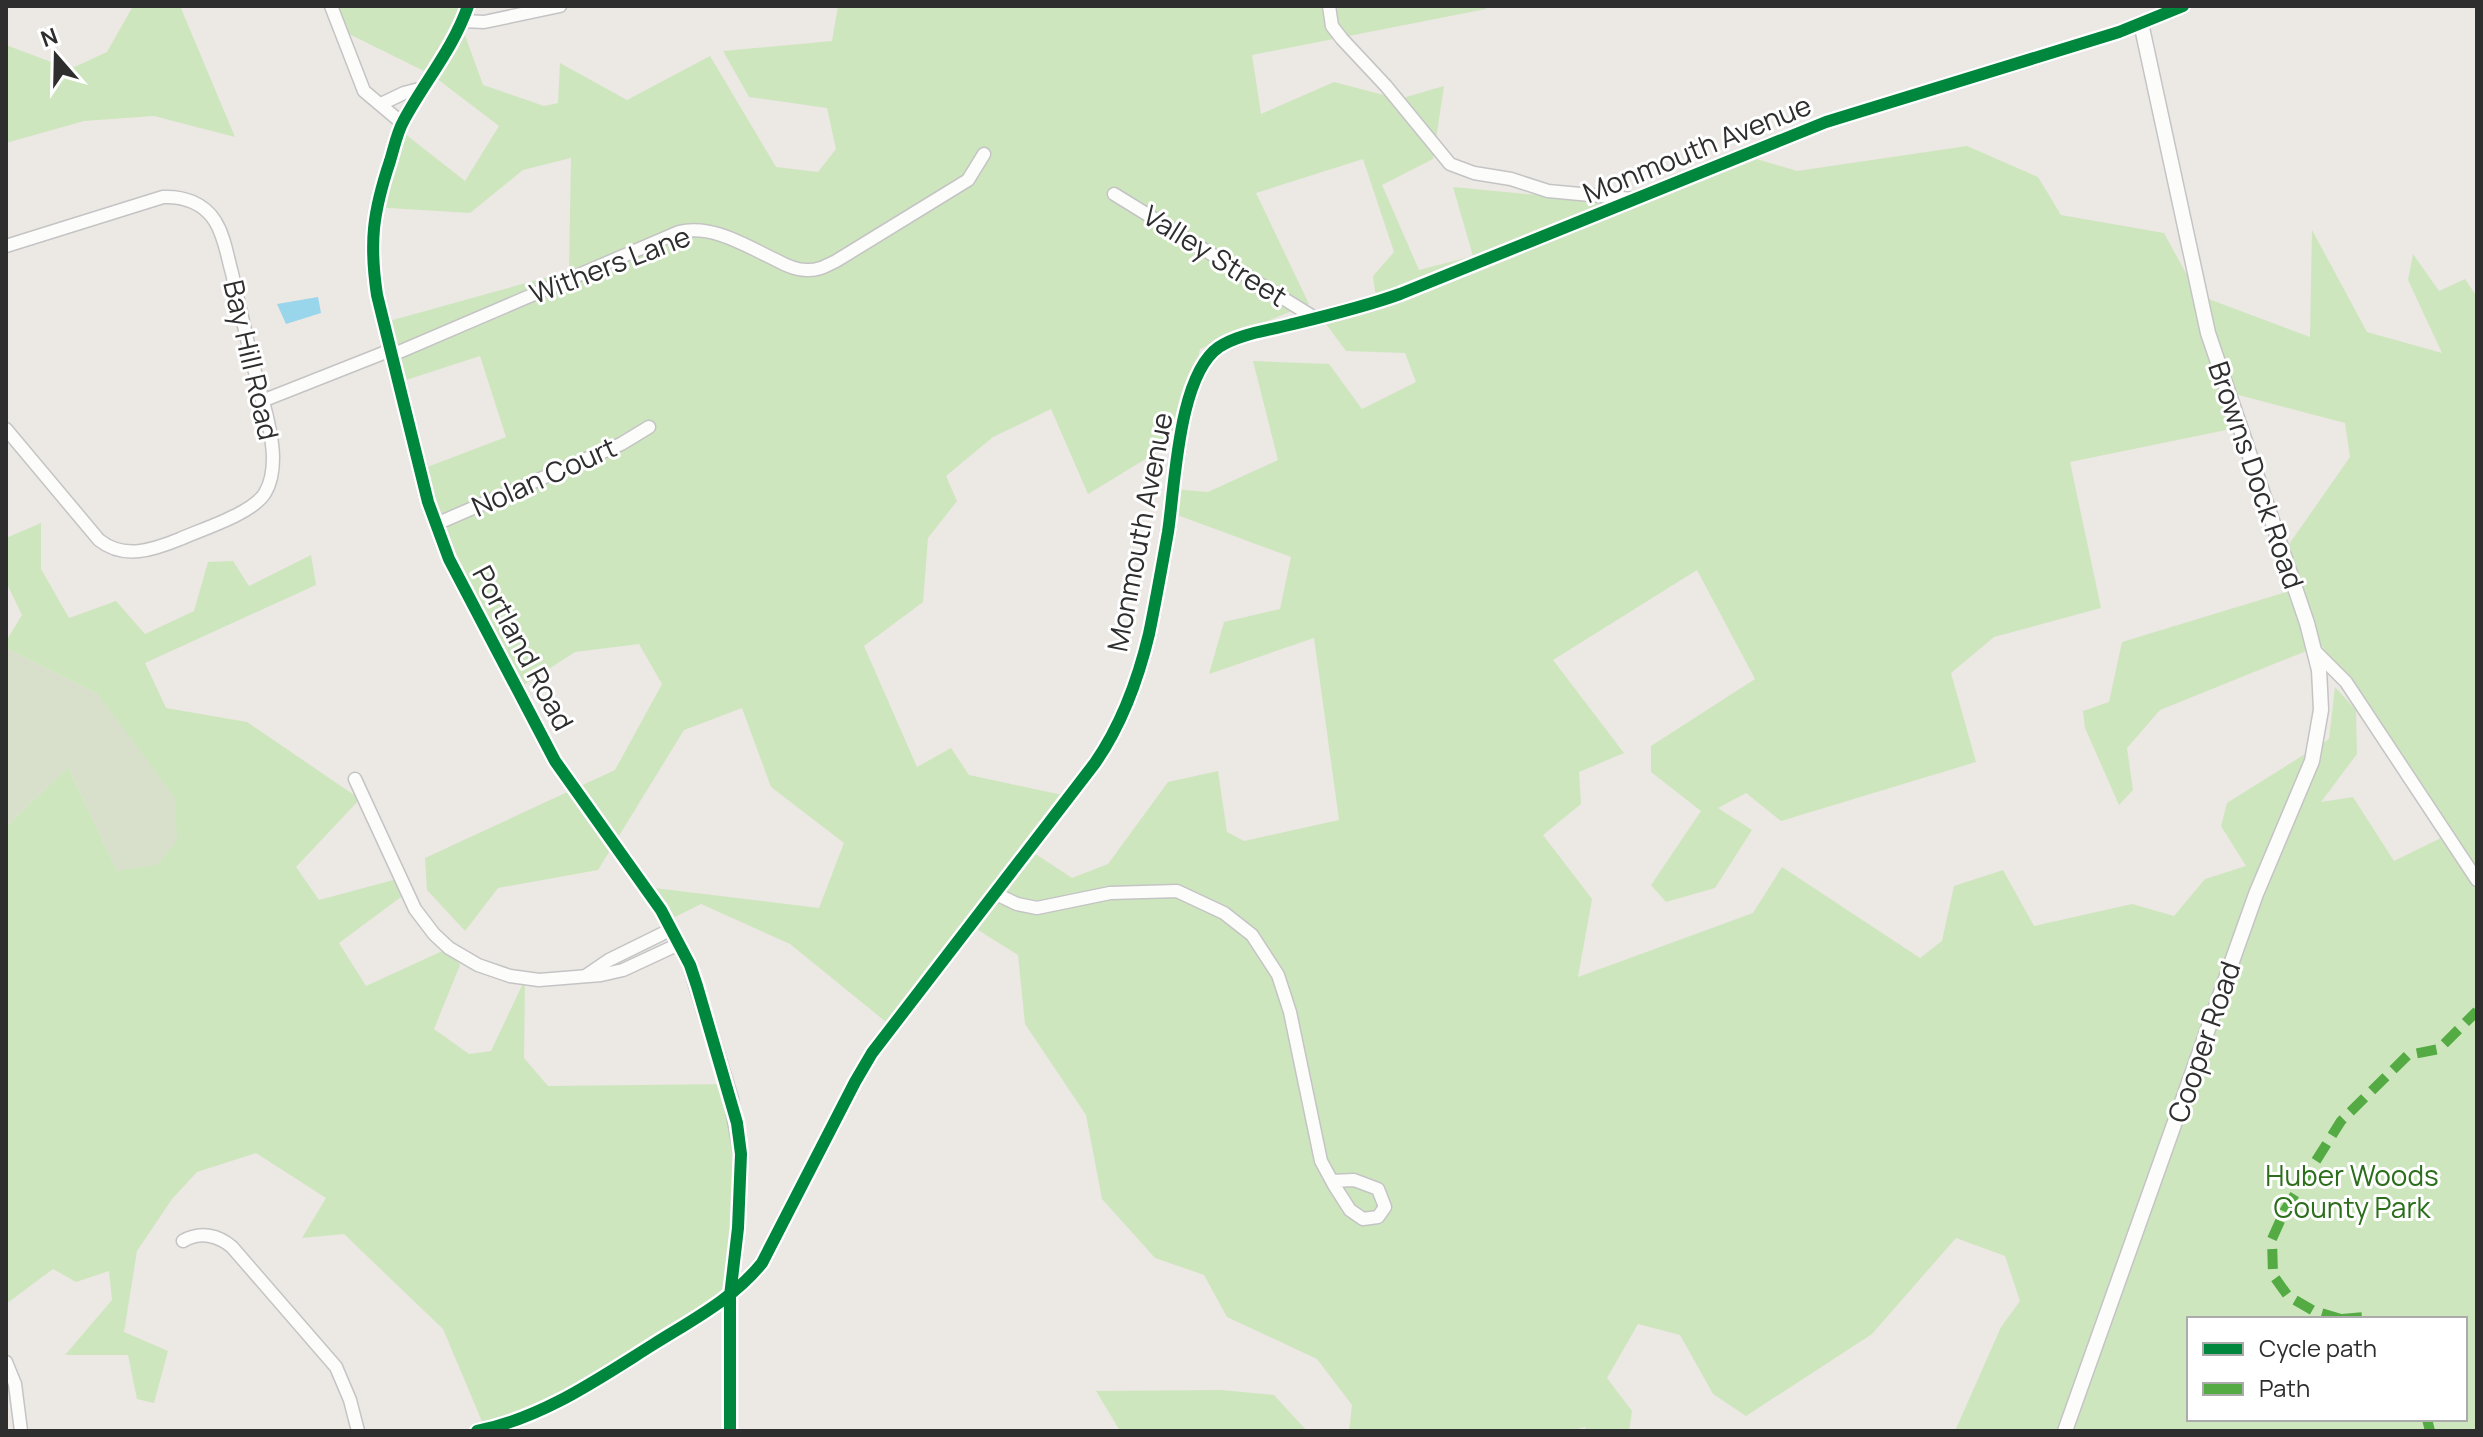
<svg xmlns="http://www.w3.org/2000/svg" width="2483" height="1437" font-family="Manrope,sans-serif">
<rect width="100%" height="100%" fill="#ece8e4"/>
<g fill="#cee6be" fill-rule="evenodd">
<polygon points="133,6 180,6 235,137 154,116 84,121 6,143 6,45 70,69 107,52"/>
<path d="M332,6H475L462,27L483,85L544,106L558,103L560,63L627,100L710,56L776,167L818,172L836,149L827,108L749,97L723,51L832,41L838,6H1486V9L1252,55L1261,114L1334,82L1399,99L1444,86L1433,159L1382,185L1419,270L1473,256L1453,187L1622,203L1740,154L1797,171L1967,146L2038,177L2061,215L2164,233L2198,295L2310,337L2312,230L2367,332L2442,353L2408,280L2413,254L2439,291L2465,279L2477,297V1431H1955L2001,1327L2020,1301L2005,1256L1956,1238L1872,1334L1746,1416L1713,1394L1680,1335L1638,1324L1607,1378L1632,1411L1629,1431H1586L1585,1427L1571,1431H1349L1352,1405L1317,1359L1227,1317L1204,1275L1155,1258L1102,1199L1086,1115L1025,1024L1018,955L970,925L891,1026L790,944L701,904L669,920L646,887L819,908L844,843L771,787L742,708L684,730L598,870L498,888L465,931L427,890L425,858L615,770L662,684L639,644L575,652L519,688L438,537L422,469L506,437L480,356L397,383L382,323L569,271L571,158L523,170L470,213L372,207L400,130L465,181L499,126L432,75L341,30ZM1363,159L1394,252L1373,276L1376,298L1320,316L1346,351L1405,353L1416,382L1362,409L1329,364L1253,361L1278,460L1208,492L1172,489L1169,512L1291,557L1280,609L1224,622L1209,674L1314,638L1339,820L1244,841L1227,832L1218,771L1168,782L1108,864L1072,878L1028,849L1067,796L969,775L951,748L917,767L864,646L923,602L928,538L957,501L946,476L993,437L1051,409L1088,494L1182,437L1200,349L1309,304L1256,193ZM2227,392L2345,423L2350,457L2285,550L2296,589L2122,642L2109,702L2083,711L2085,728L2119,805L2133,790L2127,748L2160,710L2321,645L2451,833L2394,861L2353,797L2321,802L2357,754L2356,710L2335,687L2329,739L2227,803L2221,826L2246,866L2205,879L2174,916L2132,904L2034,926L2003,870L1954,886L1942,941L1920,958L1782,867L1753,913L1578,977L1592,899L1543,835L1581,804L1579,772L1624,753L1553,660L1697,570L1755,679L1651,746V772L1701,811L1651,885L1666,902L1715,888L1752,830L1718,808L1746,793L1781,821L1976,762L1951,673L1994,637L2101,608L2070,462L2236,428ZM2189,1319H2465V1419H2189Z"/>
<polygon points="41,523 41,569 69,618 116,601 145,634 194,611 208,562 233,561 249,586 311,555 316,585 145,663 166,708 247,722 360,799 296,867 319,900 401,878 405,894 339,943 366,986 451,947 460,965 434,1029 469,1054 491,1051 525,979 524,1058 548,1086 730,1084 745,1164 728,1293 559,1402 486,1431 443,1329 344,1234 302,1238 326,1198 256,1153 197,1172 172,1199 137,1251 124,1332 168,1351 154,1403 137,1399 128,1355 65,1355 112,1300 109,1271 76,1282 53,1269 6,1304 6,827 68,767 117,871 98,694 6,648 6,641 22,615 6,582 6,538"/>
<polygon points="1221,1390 1274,1395 1307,1431 1120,1431 1096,1391"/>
</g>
<polygon fill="#d8e0cc" points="6,648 98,694 175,798 177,841 157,865 117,871 68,767 6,827"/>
<polygon fill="#99d6ec" points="318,297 321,313 286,324 277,304"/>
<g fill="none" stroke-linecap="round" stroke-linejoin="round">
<g stroke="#c5c4c5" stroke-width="15">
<g id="minor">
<polyline points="331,6 364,91 402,123"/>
<polyline points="1329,6 1332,26 1342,39 1386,86 1450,164 1474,173 1511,179 1548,191 1633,199"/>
<polyline points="463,21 484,22 560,6"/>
<polyline points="381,104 404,93 423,88"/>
<polyline points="1114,194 1315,318"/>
<path d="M6,246L163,197C183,196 204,203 215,221C225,237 227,256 232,273C238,301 245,329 251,357C258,385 273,430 273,458C273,469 271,483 265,493C252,514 202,529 180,539C153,550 124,560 99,540L6,429"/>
<path d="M392,355L679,232C713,224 746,246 776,260C785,265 795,270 806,270C817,271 826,266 836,261L968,180L984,154"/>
<polyline points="262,401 391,350"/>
<polyline points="436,524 621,444 649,427"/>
<polyline points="2315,651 2346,682 2477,880"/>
<polyline points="355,779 415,909 434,934 449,948 478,965 510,976 539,980 601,975 623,970 679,944"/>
<polyline points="994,893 1017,904 1037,908 1110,893 1177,891 1224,913 1252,935 1278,975 1290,1012 1321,1161 1334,1185 1350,1210 1363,1219 1378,1217 1385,1207 1378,1189 1354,1180 1332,1181"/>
<polyline points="587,975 609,960 672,929"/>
<path d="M183,1241C200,1231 218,1235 232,1247L336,1367L350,1400L358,1431"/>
<polyline points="730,1296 730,1431"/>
<polyline points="6,1362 15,1384 21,1431"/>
</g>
</g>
<g stroke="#c5c4c5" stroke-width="17">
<g id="tertiary">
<path d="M468,6C453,49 425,81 404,120C397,132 394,148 390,161C373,212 369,242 377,295L428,502L449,559L555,761L661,910L690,965L731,1099L741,1154L738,1228L730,1296"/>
<path d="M477,1431C543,1418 598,1379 654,1344C692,1320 733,1299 762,1263L855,1082L872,1053L1095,763C1122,724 1138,680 1149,634C1156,600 1162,566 1168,532C1175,486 1178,375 1219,347C1239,334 1266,331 1289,325C1326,316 1364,307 1400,294L1826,122L2119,32L2183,6"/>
<polyline points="2065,1431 2256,894 2312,761 2321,710 2320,689 2319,670 2307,623 2208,333 2141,23"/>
</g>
</g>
<use href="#minor" stroke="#fcfcfb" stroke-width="12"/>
<use href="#tertiary" stroke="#fcfcfb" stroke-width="14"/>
<g stroke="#54ab44" stroke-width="10" stroke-dasharray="20 10" stroke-linecap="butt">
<polyline points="2341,1319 2314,1311 2288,1296 2273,1275 2272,1239 2285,1210 2341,1121 2408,1055 2439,1049 2477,1011"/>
<polyline points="2342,1319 2366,1317 2371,1319"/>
<polyline points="2427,1419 2430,1431"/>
</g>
<g stroke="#fff" stroke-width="17">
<g id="cycleway">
<path d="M468,6C453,49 425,81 404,120C397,132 394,148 390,161C373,212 369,242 377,295L428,502L449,559L555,761L661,910L690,965L697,986L737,1123L741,1154L738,1228L730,1296V1431"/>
<path d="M477,1431C543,1418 598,1379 654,1344C692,1320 733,1299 762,1263L855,1082L872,1053L1095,763C1122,724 1138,680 1149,634C1156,600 1162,566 1168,532C1175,486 1178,375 1219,347C1239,334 1266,331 1289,325C1326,316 1364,307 1400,294L1826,122L2119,32L2183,6"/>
</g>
</g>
<use href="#cycleway" stroke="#00873e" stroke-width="12"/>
</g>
<g text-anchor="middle" stroke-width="6" stroke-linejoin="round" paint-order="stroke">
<g font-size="28" fill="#2e2e2e" stroke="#fff">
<text transform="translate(1697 149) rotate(-22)" y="10">Monmouth Avenue</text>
<text transform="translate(1215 256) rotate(32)" y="10">Valley Street</text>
<text transform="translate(610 265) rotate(-21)" y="10">Withers Lane</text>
<text transform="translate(251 360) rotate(77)" y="10">Bay Hill Road</text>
<text transform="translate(2256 475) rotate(71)" y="10">Browns Dock Road</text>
<text transform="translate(544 477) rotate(-24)" y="10">Nolan Court</text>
<text transform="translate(1140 532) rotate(-79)" y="10">Monmouth Avenue</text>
<text transform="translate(523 648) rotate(62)" y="10">Portland Road</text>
<text transform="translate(2204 1042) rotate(-71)" y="10">Cooper Road</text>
</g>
<g font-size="28" fill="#2c6e1b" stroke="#fff">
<text x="2352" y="1186">Huber Woods<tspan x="2352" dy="32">County Park</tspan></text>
</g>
</g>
<rect width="2483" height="1437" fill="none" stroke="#2e2e2e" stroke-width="16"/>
<rect x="2187" y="1317" width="280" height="104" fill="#ffffff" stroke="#ababab" stroke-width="2"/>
<rect x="2203" y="1343" width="40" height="12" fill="#00873e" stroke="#ababab" stroke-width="2"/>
<text x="2259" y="1357" font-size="24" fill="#2e2e2e">Cycle path</text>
<rect x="2203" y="1383" width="40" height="12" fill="#54ab44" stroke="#ababab" stroke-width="2"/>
<text x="2259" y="1397" font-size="24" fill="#2e2e2e">Path</text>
<g transform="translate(56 56) rotate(340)" stroke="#ffffff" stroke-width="6" paint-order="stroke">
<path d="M0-6L14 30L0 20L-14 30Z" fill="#2e2e2e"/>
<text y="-12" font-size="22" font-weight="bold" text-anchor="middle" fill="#2e2e2e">N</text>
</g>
</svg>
